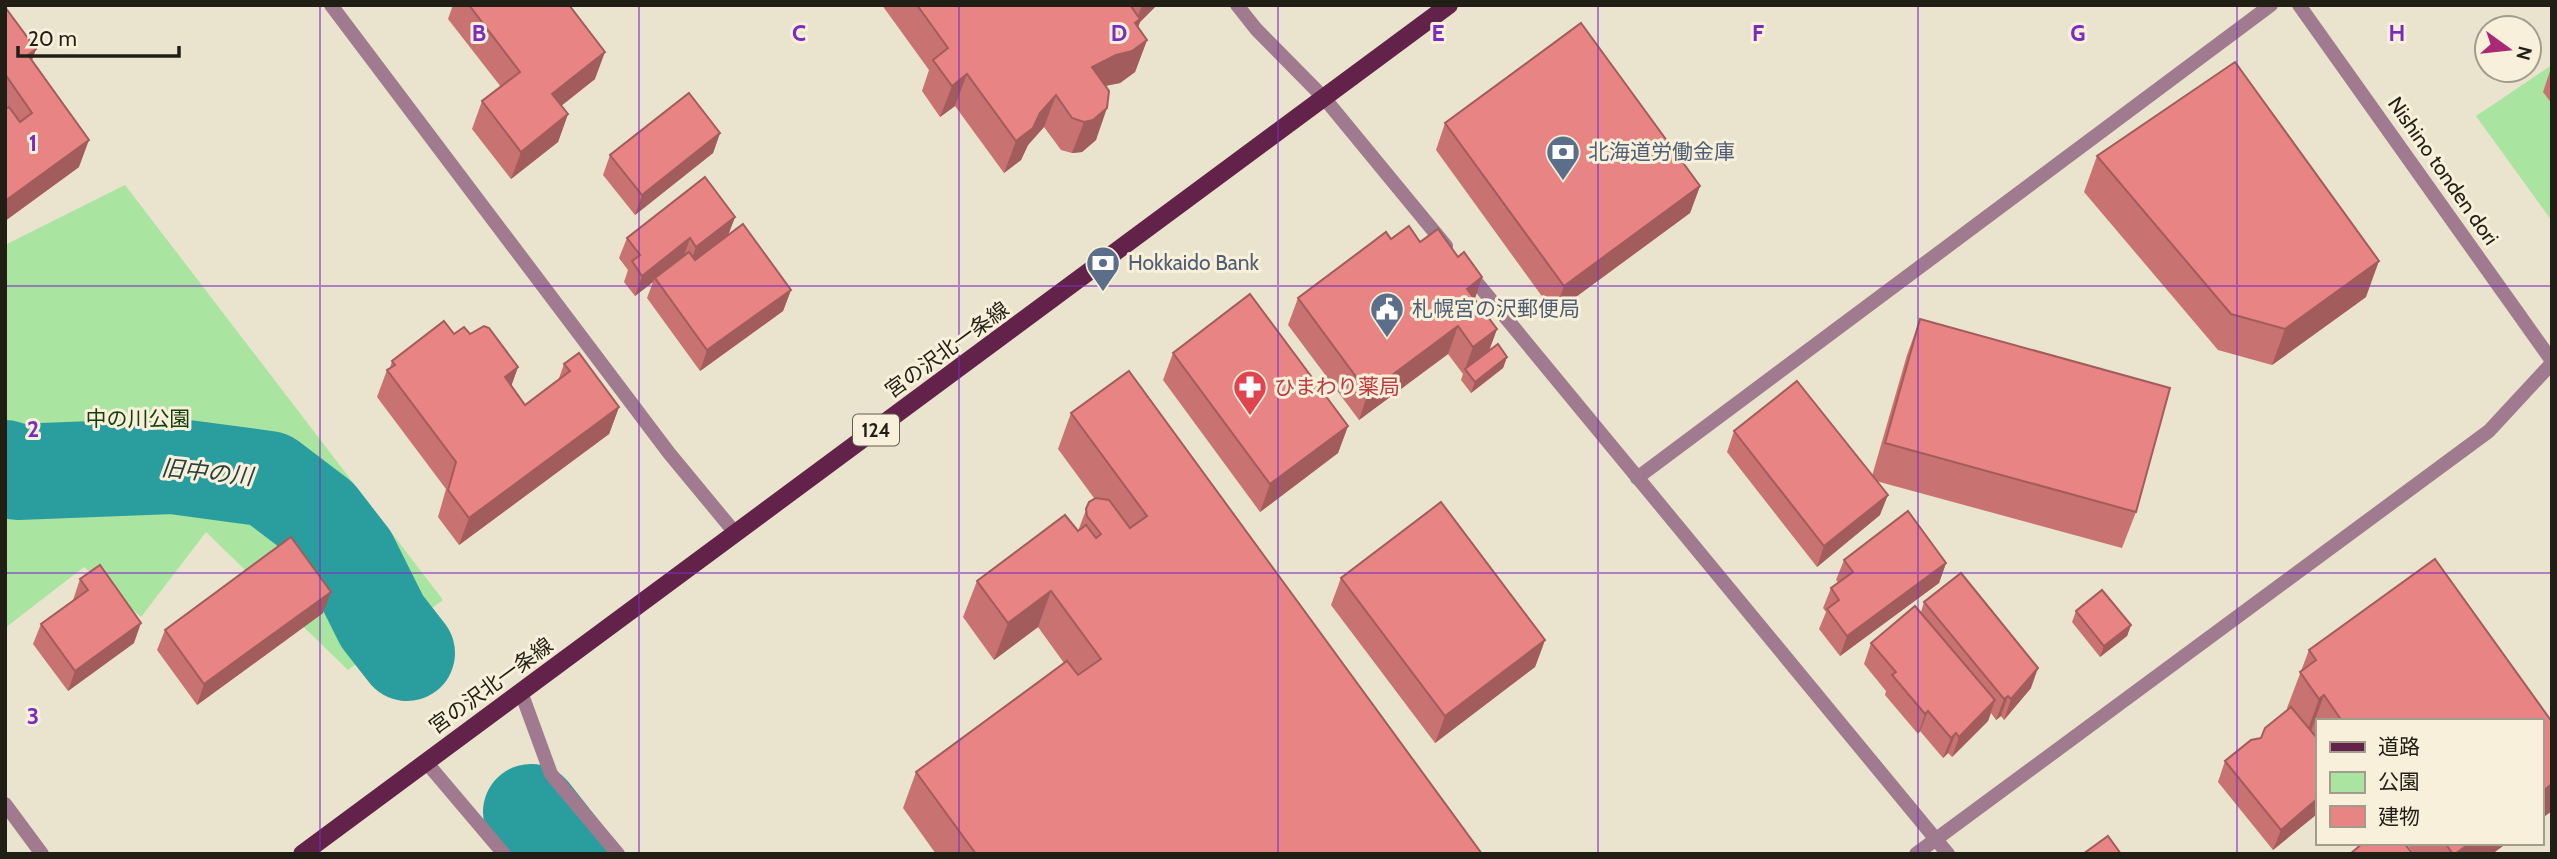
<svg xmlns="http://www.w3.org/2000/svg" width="2557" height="859" font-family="Cabin,'Noto Sans JP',sans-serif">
<rect width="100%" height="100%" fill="#eae3cd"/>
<g fill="#a9e4a0">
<polygon points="2552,65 2552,221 2476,116"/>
<polygon points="125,185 443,600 348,670 206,532 141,617 84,567 5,628 5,245"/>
</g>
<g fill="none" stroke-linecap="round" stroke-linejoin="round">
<g stroke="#2a9e9f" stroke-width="96">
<polyline points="5,468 17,472 172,466 269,479 319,517 350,557 382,621 407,653"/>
<polyline points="531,812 564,854"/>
</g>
<g stroke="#a07a8e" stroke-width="14">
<polyline points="331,5 669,453 736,534"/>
<polyline points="1237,5 1256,29 1325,99 1446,246"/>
<polyline points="1468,272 1948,854"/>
<polyline points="1637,478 2271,5"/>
<polyline points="521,692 551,774 618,854"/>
<polyline points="426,762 504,854"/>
<polyline points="5,804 42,854"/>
<polyline points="1916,854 2489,431 2552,363"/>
</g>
<polyline stroke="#a07a8e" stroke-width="14" points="2299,5 2552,361"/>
<polyline stroke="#62224a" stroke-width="18" points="302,854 1449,5"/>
</g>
<g fill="#c87271">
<polygon points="453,5 569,5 595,79 561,106 568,114 558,142 511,179 472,129 482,101 501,87 448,19"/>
<polygon points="882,5 1157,5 1140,22 1138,27 1147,40 1135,72 1120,83 1105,86 1096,140 1082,152 1072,153 1061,150 1044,127 1028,145 1021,160 1004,173 955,106 940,117 922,91 929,70"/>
<polygon points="5,7 36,49 32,60 79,167 5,221"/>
<polygon points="2552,70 2552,104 2543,92 2550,71"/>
<polygon points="1445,123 1700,186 1690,213 1554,313 1436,150"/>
<polygon points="720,133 713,153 635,215 603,175 610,155"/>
<polygon points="2097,156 2366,297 2272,365 2218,350 2084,192"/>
<polygon points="735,217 728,235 791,290 783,311 700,371 647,298 653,282 635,296 624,282 628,270 619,258 627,238"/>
<polygon points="1391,239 1420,242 1475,299 1497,329 1489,351 1507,357 1503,368 1471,393 1461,380 1463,374 1448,354 1359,420 1288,325 1298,298"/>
<polygon points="1920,319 2136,512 2122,548 1876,481 1880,515 1817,567 1727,452 1734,431 1872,476 1907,355"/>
<polygon points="454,334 470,334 518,367 511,386 525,405 558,381 564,364 619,407 609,434 459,545 438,517 446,489 377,397 387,370 390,368 392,361"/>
<polygon points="1173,353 1348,426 1338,453 1260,512 1163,380"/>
<polygon points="1071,413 1482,854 936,854 903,808 916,772 1064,663 1038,627 994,660 963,617 977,581 1078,531 1089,502 1094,498 1058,449"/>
<polygon points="1844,560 1946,563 1939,583 1840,656 1819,629 1826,612 1823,608 1831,588 1838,582 1836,580"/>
<polygon points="1341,578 1545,640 1535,667 1435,743 1331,605"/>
<polygon points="80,579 134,643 68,691 33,644 41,624 73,600"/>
<polygon points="1924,602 2031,688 2004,720 2001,716 1996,720 1991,713 1988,721 1952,757 1948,753 1943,758 1920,731 1918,734 1885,695 1886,691 1864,664 1871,643 1921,612"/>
<polygon points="2076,611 2131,625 2127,636 2100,657 2072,622"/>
<polygon points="323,613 197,705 157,650 165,630"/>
<polygon points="2309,650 2541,721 2317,721 2317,814 2273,850 2218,782 2225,761 2261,738 2288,709 2287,708"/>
<polygon points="2406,843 2507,843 2492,854 2414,854"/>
</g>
<g fill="#a25c5c">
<polygon points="1142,5 1157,5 1140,22 1129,51 1147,40 1135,72 1120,83 1105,86 1092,67 1136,22"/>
<polygon points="36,49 26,76 28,55"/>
<polygon points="605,52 595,79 542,121 552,94"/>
<polygon points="967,74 955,106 940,117 952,86"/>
<polygon points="1056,95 1044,127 1028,145 1021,160 1004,173 1016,141"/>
<polygon points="1107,108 1096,140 1082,152 1072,153 1084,122"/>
<polygon points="568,114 558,142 511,179 521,152"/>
<polygon points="720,133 713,153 635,215 642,195"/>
<polygon points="89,140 79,167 5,221 5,201"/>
<polygon points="1700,186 1690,213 1554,313 1564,286"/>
<polygon points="735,217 727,238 689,267 696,247"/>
<polygon points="690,238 683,259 655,278 653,282 635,296 642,276"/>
<polygon points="2379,261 2366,297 2272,365 2285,329"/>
<polygon points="1482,277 1473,305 1467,289"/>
<polygon points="791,290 783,311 700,371 707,350"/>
<polygon points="1458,326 1448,354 1359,420 1368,393"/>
<polygon points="1497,329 1487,356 1465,369 1473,347"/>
<polygon points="1507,357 1503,368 1471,393 1475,382"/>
<polygon points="518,367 508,395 505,377"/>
<polygon points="619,407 609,434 459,545 469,518"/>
<polygon points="1348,426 1338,453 1260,512 1270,484"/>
<polygon points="1888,495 1880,515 1817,567 1824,546"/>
<polygon points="1946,563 1939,583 1840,656 1847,636"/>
<polygon points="1051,591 1038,627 994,660 1008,623"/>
<polygon points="331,592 323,613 197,705 204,684"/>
<polygon points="141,623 134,643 68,691 75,671"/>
<polygon points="2131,625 2127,636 2100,657 2104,646"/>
<polygon points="1545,640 1535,667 1435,743 1445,716"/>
<polygon points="2038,668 2031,688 2004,720 2011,699"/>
<polygon points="2324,695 2311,731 2306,735 2319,699"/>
<polygon points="2008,696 2001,716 1996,720 2004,699"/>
<polygon points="1995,700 1988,721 1952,757 1959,737"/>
<polygon points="1928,711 1920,731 1918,734 1925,714"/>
<polygon points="1956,733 1948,753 1943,758 1951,738"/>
<polygon points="2552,784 2552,811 2541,819 2541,792"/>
<polygon points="2317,799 2317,814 2273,850 2281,830"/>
<polygon points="2470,843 2507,843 2492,854 2455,854"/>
</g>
<g fill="#e88483" stroke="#a25c5c" stroke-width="2">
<polygon points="469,5 569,5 605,52 552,94 568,114 521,152 482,101 520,72"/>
<polygon points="917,5 1130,5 1140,19 1135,23 1147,40 1132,51 1116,55 1092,67 1109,91 1107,108 1093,120 1084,122 1072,118 1056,95 1040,113 1033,128 1016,141 967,74 952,86 933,60 948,48"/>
<polygon points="5,7 36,49 28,55 89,140 5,201 5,109 9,107 20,122 32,113 5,74"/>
<polygon points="1581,23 1700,186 1564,286 1445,123"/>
<polygon points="2235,62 2379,261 2285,329 2231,314 2097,156"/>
<polygon points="689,93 720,133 642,195 610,155"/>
<polygon points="705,177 735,217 696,247 690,238 642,276 632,261 640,255 627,238"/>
<polygon points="743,224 791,290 707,350 655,278 689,252 695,260"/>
<polygon points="1409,226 1420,242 1438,229 1458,257 1464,252 1482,277 1467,289 1497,329 1473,347 1458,326 1368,393 1298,298 1386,232 1391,239"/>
<polygon points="1250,294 1348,426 1270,484 1173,353"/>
<polygon points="1920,319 2170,388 2136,512 1885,443"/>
<polygon points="444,321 454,334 464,327 470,334 484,326 489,328 518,367 505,377 525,405 570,371 564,364 579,353 619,407 469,518 448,490 456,462 387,370 395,365 392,361"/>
<polygon points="1498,344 1507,357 1475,382 1465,369"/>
<polygon points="1129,371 1482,854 976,854 916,772 1067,661 1078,675 1101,659 1051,591 1008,623 977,581 1065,515 1078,531 1086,525 1096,538 1101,534 1087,516 1086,509 1089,502 1096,498 1109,500 1130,528 1147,516 1071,413"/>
<polygon points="1797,381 1888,495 1824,546 1734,431"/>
<polygon points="1441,502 1545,640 1445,716 1341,578"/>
<polygon points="1908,511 1946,563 1847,636 1827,609 1839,600 1831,588 1853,572 1844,560"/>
<polygon points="291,537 331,592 204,684 165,630"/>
<polygon points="2435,559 2552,722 2552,784 2541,792 2541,721 2342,721 2324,695 2319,699 2300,672 2316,660 2309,650"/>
<polygon points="100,565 141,623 75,671 41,624 88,590 80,579"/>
<polygon points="1961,573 2038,668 2011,699 2008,696 2004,699 1924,602"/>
<polygon points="2102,590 2131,625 2104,646 2076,611"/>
<polygon points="1915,606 1995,700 1959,737 1956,733 1951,738 1928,711 1925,714 1892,675 1896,672 1871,643"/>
<polygon points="2291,707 2317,738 2317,799 2281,830 2225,761 2251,740 2261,738 2265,728"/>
<polygon points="2108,836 2121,854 2083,854"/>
<polygon points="2363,843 2404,843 2413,854 2350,854"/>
<polygon points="2445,843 2470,843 2455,854 2453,854"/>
</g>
<path fill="none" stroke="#7b2cbf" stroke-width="2" stroke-opacity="0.55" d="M320,5V854M639,5V854M959,5V854M1278,5V854M1598,5V854M1918,5V854M2237,5V854M5,286H2552M5,573H2552"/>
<defs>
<g id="bank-pin" transform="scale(1.75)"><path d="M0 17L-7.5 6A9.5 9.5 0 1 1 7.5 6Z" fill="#5c6f8a" stroke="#f8f0da"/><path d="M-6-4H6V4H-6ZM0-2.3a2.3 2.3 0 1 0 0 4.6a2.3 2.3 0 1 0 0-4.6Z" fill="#fff"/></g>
<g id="civic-pin" transform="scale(1.75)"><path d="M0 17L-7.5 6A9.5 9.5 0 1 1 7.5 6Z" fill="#5c6f8a" stroke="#f8f0da"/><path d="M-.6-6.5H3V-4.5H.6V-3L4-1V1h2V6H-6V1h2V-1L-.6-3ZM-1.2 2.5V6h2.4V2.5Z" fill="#fff"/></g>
<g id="pharmacy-pin" transform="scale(1.75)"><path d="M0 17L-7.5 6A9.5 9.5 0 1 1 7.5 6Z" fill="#e0444e" stroke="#f8f0da"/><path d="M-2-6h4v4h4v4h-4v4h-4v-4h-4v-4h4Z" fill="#fff"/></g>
</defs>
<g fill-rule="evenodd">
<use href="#bank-pin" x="1563" y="152"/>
<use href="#bank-pin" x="1103" y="263"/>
<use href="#civic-pin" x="1387" y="309"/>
<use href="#pharmacy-pin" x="1250" y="387"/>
</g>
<g text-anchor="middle" stroke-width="6" stroke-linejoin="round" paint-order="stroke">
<rect fill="#f8f0da" stroke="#625d51" stroke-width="2" x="853" y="414.5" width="46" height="31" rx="5"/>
<g font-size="19" font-weight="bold" fill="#211e16">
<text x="876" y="437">124</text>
</g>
<g font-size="21" fill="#4e5e75" stroke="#f8f0da" text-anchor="start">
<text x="1588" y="159">北海道労働金庫</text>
<text x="1128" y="270">Hokkaido Bank</text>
<text x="1412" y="316">札幌宮の沢郵便局</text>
</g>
<g font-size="21" fill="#211e16" stroke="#f8f0da">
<text transform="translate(2443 171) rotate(55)" y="7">Nishino tonden dori</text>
<text transform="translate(947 350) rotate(-36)" y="7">宮の沢北一条線</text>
<text transform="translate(491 686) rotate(-36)" y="7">宮の沢北一条線</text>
</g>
<g font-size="21" fill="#be3a42" stroke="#f8f0da" text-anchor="start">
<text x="1274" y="394">ひまわり薬局</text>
</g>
<g font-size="21" fill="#15410f" stroke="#f8f0da">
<text x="138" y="426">中の川公園</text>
</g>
<g font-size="23" font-style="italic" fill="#263f3f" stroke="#f8f0da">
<text transform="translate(207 472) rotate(6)" y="8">旧中の川</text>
</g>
</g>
<g font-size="23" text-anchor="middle" font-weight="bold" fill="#7b2cbf" stroke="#f8f0da" stroke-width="6" stroke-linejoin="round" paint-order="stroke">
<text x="479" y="41">B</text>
<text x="799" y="41">C</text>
<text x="1119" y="41">D</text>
<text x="1438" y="41">E</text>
<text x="1758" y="41">F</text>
<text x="2078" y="41">G</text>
<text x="2397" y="41">H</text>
<text x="33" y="151">1</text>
<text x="33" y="437">2</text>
<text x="33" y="724">3</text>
</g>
<rect width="2557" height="859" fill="none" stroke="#211e16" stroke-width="14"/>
<rect x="2316" y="719" width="228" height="126" fill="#f8f0da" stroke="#a29c8c" stroke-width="2"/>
<rect x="2330" y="742" width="35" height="10" fill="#62224a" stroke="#a29c8c" stroke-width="2"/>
<text x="2378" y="754" font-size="21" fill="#211e16">道路</text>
<rect x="2330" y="772" width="35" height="21" fill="#a9e4a0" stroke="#a29c8c" stroke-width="2"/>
<text x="2378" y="789" font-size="21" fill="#211e16">公園</text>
<rect x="2330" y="806" width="35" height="21" fill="#e88483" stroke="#a29c8c" stroke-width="2"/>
<text x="2378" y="824" font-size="21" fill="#211e16">建物</text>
<g transform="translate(2508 49) rotate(105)"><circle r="33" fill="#f8f0da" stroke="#a29c8c" stroke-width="2"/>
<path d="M0-5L12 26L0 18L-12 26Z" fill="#aa2977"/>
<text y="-10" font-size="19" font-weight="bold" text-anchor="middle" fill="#211e16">N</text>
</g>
<path d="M18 46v10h161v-10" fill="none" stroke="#211e16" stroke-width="3.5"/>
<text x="28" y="46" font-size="21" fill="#211e16" stroke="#f8f0da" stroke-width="5" paint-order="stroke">20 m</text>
</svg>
